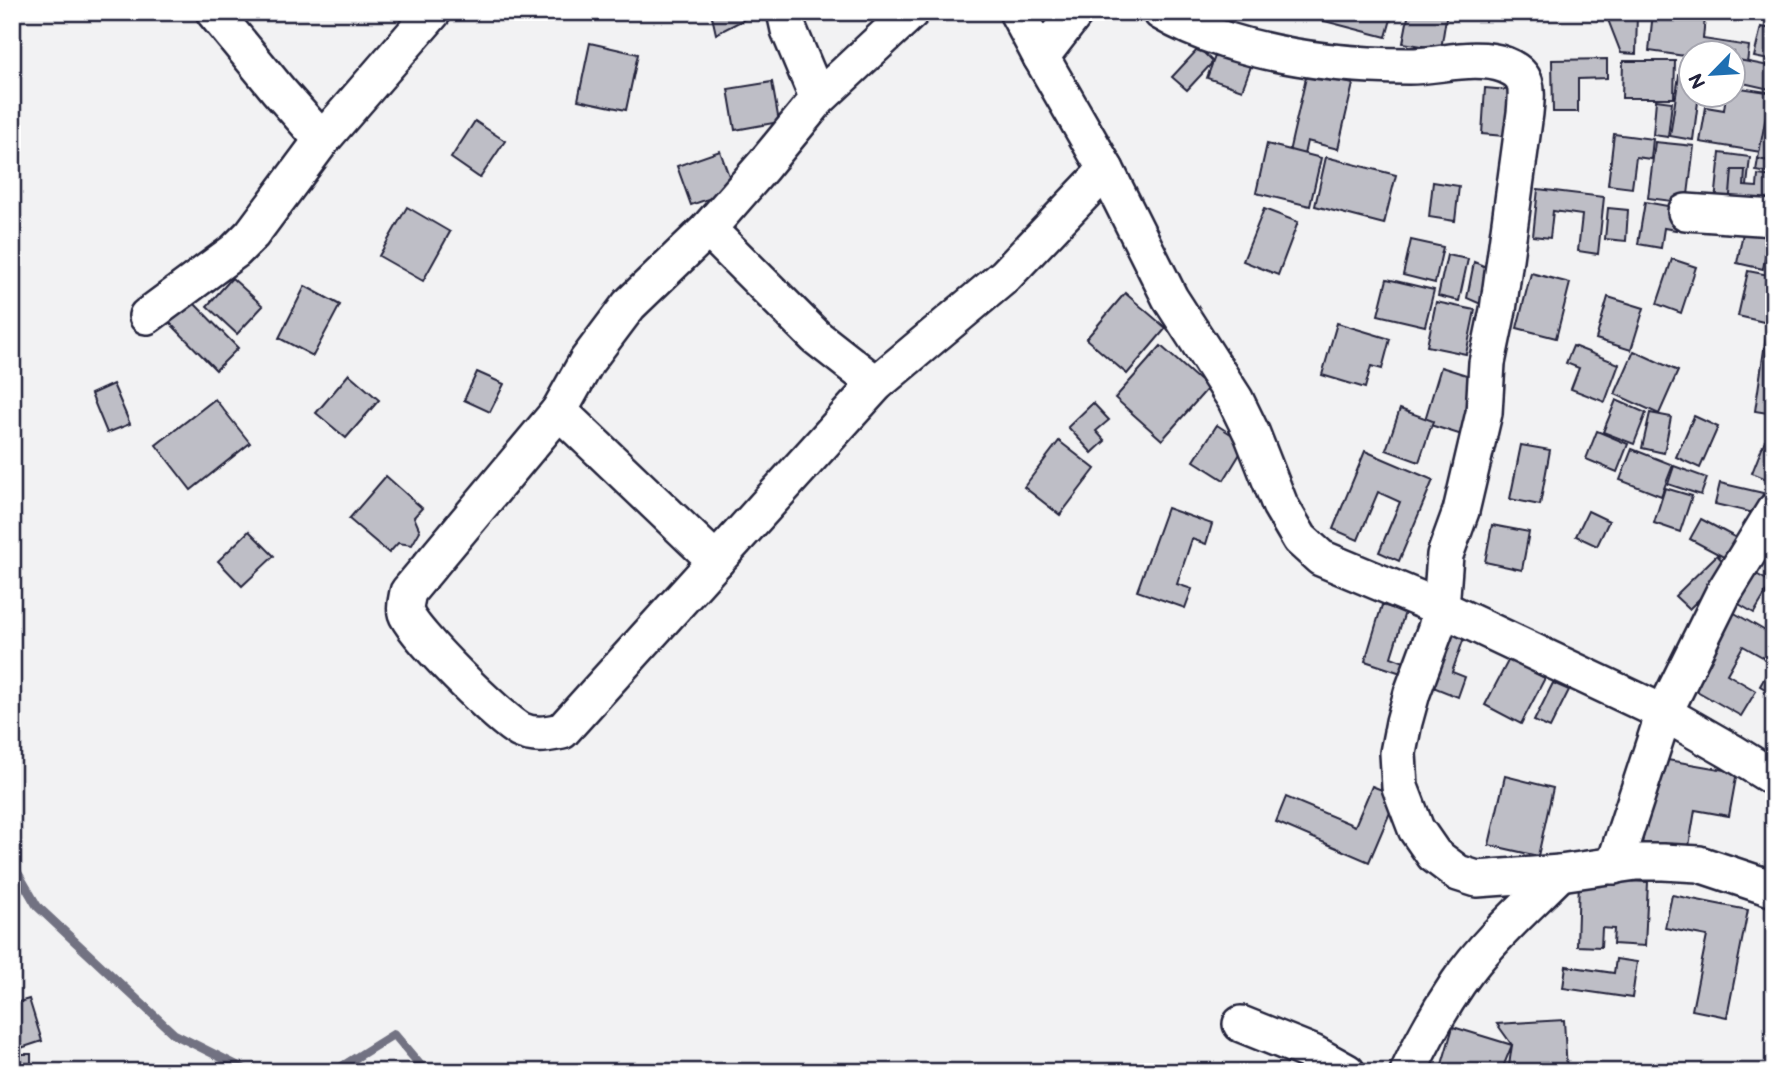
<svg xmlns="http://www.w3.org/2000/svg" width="1786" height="1084" font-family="'Balsamiq Sans',sans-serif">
<rect width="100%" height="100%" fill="#f2f2f3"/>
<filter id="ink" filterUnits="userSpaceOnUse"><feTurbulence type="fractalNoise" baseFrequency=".0143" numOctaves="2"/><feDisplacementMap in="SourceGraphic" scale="14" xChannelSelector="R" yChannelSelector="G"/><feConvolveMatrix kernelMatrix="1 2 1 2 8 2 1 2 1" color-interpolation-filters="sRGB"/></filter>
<g filter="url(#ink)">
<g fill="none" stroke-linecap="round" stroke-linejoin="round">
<g stroke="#727282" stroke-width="9">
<polyline points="12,863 37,906 174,1034 250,1072"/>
<polyline points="333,1072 394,1034 426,1072"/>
</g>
</g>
<g fill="#bebec6" stroke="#22223b" stroke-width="2">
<polygon points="711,12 743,12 745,19 716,34"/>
<polygon points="1314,12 1393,12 1386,37 1313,18"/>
<polygon points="1409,12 1447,12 1441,49 1403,43"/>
<polygon points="1488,12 1521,12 1520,19"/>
<polygon points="1605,12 1637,12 1636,54 1621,53"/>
<polygon points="1653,12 1671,12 1705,17 1703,39 1749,46 1747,64 1734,62 1734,52 1692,52 1692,57 1649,51"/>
<polygon points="1736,12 1762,12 1761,16"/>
<polygon points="1761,27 1774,29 1774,61 1754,57"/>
<polygon points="590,43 638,54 626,110 578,100"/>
<polygon points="1199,48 1213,62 1187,90 1172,77"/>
<polygon points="1218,48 1253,61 1242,90 1207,78"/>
<polygon points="1607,59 1607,78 1578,79 1578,112 1553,112 1552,60"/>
<polygon points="1734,59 1774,67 1774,90 1734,81"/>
<polygon points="1623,61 1675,61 1674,98 1622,98"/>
<polygon points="1307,73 1353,84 1338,149 1307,141 1302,164 1287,161"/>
<polygon points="1679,75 1692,77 1692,94 1699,94 1693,140 1670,136"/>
<polygon points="772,82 779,122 735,130 728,89"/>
<polygon points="1734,87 1774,93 1773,154 1700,142 1706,107 1724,110 1726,94 1734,94"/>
<polygon points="1485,88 1519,91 1515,137 1482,134"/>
<polygon points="1770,94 1774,95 1774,162 1758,159"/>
<polygon points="1656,100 1672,102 1668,137 1653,135"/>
<polygon points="475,121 505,141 480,178 451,158"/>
<polygon points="1614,134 1653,139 1651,159 1636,157 1632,188 1608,185"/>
<polygon points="1655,142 1694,146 1687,203 1648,198"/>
<polygon points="1267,144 1321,158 1310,206 1256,193"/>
<polygon points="720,151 734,190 691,205 677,166"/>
<polygon points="1720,153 1750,157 1745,205 1715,202"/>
<polygon points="1326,157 1396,175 1384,224 1315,206"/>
<polygon points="1758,159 1774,162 1774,174 1756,171"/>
<polygon points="1732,170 1745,170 1744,186 1757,187 1758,175 1774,177 1774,211 1729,207"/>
<polygon points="1433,182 1459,186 1455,221 1429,217"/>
<polygon points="1538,189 1604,197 1598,254 1578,251 1582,215 1553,211 1550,238 1533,236"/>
<polygon points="1645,202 1679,208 1676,230 1664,228 1661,248 1638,244"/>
<polygon points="407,207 450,232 423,281 379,256"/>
<polygon points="1608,208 1628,210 1626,241 1605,239"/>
<polygon points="1264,209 1298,222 1278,275 1243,261"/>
<polygon points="1745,223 1771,228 1763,269 1737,263"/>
<polygon points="1411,240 1443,247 1435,283 1403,275"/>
<polygon points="1447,255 1468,259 1459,301 1438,296"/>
<polygon points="1672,259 1696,267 1681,313 1657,304"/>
<polygon points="1474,262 1499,272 1490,308 1467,298"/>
<polygon points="1748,271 1774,276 1774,294 1768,323 1738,316"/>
<polygon points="1531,273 1570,283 1556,338 1517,328"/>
<polygon points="232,278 263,306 237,334 207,306"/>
<polygon points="1387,279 1434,290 1425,326 1378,315"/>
<polygon points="305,286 340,305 313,356 279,338"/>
<polygon points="1125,293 1166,328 1127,374 1086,339"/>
<polygon points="1608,297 1644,308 1631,350 1596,339"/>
<polygon points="189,298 238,348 216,370 167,320"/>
<polygon points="1436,302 1475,310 1466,354 1427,346"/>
<polygon points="1337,323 1390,339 1382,369 1371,366 1365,388 1322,375"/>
<polygon points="1766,336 1774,337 1774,414 1755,411"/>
<polygon points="1161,346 1208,388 1162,440 1115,398"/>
<polygon points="1573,346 1619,364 1605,402 1571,389 1579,368 1566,363"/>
<polygon points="1634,351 1678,371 1659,414 1615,394"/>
<polygon points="1441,367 1479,379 1462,435 1424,423"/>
<polygon points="477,372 504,384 490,412 464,400"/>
<polygon points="349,374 379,400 346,438 316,413"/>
<polygon points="113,384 130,424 107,433 91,394"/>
<polygon points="215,399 250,443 191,490 156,445"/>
<polygon points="1616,400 1646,413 1634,444 1603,432"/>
<polygon points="1093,403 1109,420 1096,431 1105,441 1092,453 1068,427"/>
<polygon points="1400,409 1433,421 1419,462 1386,450"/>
<polygon points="1650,413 1671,417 1664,453 1642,448"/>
<polygon points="1694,416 1718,427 1700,468 1676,457"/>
<polygon points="1217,425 1246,444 1224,480 1194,461"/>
<polygon points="1597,431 1628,444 1617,472 1586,459"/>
<polygon points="1765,440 1774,444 1774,482 1752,473"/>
<polygon points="1059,441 1095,469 1060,515 1024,487"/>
<polygon points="1521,445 1550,450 1540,505 1510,499"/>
<polygon points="1632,449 1673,465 1661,496 1620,480"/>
<polygon points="1365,451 1433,480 1399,561 1379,552 1400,502 1378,492 1358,540 1333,529"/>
<polygon points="1674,466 1707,478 1701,495 1668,484"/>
<polygon points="386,476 422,508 414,517 420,531 412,545 398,543 389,553 349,519"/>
<polygon points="1720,483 1763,493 1758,514 1715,504"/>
<polygon points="1665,488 1692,496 1680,532 1654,523"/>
<polygon points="1167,508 1212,524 1206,544 1192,539 1177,584 1192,589 1185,608 1137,591"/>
<polygon points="1588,511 1609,521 1597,546 1576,536"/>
<polygon points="1701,519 1742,541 1731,561 1690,539"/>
<polygon points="1492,525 1529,532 1522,570 1485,562"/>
<polygon points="249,531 274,556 242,586 218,561"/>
<polygon points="1717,555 1730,569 1689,609 1675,596"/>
<polygon points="1744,567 1772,583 1754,613 1727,597"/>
<polygon points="1382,605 1405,612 1391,657 1407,663 1404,674 1365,661"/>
<polygon points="1731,611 1774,636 1774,694 1760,686 1773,663 1743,646 1727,674 1756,691 1741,716 1688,686"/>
<polygon points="1444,627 1465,635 1452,672 1465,677 1458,697 1423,683"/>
<polygon points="1509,659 1545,678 1521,724 1485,705"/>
<polygon points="1553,683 1569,690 1550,728 1534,721"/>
<polygon points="1656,758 1737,772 1729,816 1695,810 1688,852 1642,844"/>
<polygon points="1505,776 1553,788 1538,856 1489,845"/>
<polygon points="1372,786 1397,796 1369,862 1276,822 1286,797 1355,826"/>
<polygon points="1579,879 1648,882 1645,946 1613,944 1614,929 1602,928 1601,947 1577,946"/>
<polygon points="1672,895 1748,910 1727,1017 1692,1010 1707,936 1665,928"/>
<polygon points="1616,959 1637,962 1632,998 1563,988 1566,966 1614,973"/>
<polygon points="29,999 42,1041 21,1048 17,1034 12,1035 12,1004"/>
<polygon points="1564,1020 1567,1072 1508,1072 1512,1045 1497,1024"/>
<polygon points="1453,1027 1512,1045 1501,1072 1440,1071"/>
<polygon points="12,1054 31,1054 31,1066 35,1066 35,1072 12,1072"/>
</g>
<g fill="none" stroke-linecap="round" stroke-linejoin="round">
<g stroke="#22223b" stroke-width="40">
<g id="minor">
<polyline points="214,12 278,90 322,140"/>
<polyline points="785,12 789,30 818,99"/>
<path d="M911,12L818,99L763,166L708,229L629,305L587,361L559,411L408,592C407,598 404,607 406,613C412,633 500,719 520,730C535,737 547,734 562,731L876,384L1005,276L1106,170"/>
<polyline points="1017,12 1041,57 1106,170 1170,298 1235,399 1252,434 1280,505 1300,539 1321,558 1441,608 1664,713 1732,752 1774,778"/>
<path d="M1161,12C1181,24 1203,33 1225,40C1285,59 1346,66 1409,66C1439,66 1476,54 1505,65C1530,75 1527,90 1525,113L1498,310L1487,363L1484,413L1461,511L1445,555L1441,608L1436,628L1412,693L1404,722L1398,753L1400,787L1416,829L1434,855L1458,873L1477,879L1560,873L1636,862H1663L1699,864L1774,889"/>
<polyline points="1041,57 1076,12"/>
<polyline points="1686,212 1774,218"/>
<polyline points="708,229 816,337 876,384"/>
<polyline points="147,316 235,251 252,234 322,140 433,12"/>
<polyline points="559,411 716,561"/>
<polyline points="1614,866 1664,713 1723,594 1774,511"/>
<polyline points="1241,1024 1313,1053 1347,1072"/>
<path d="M1408,1072C1422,1041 1439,1011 1458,983C1486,942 1525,908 1560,873"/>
</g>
</g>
<use href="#minor" stroke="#fff" stroke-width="35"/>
</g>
</g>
<rect width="1786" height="1084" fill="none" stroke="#fff" stroke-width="42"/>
<rect x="21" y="21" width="1744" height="1042" fill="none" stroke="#22223b" stroke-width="2.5" filter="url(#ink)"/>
<g transform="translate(1712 74) rotate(245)"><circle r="33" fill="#ffffff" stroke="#a7a7b1" stroke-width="2"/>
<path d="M0-5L12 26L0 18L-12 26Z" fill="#1f6fb2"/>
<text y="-10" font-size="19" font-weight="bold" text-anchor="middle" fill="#22223b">N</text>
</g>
</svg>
